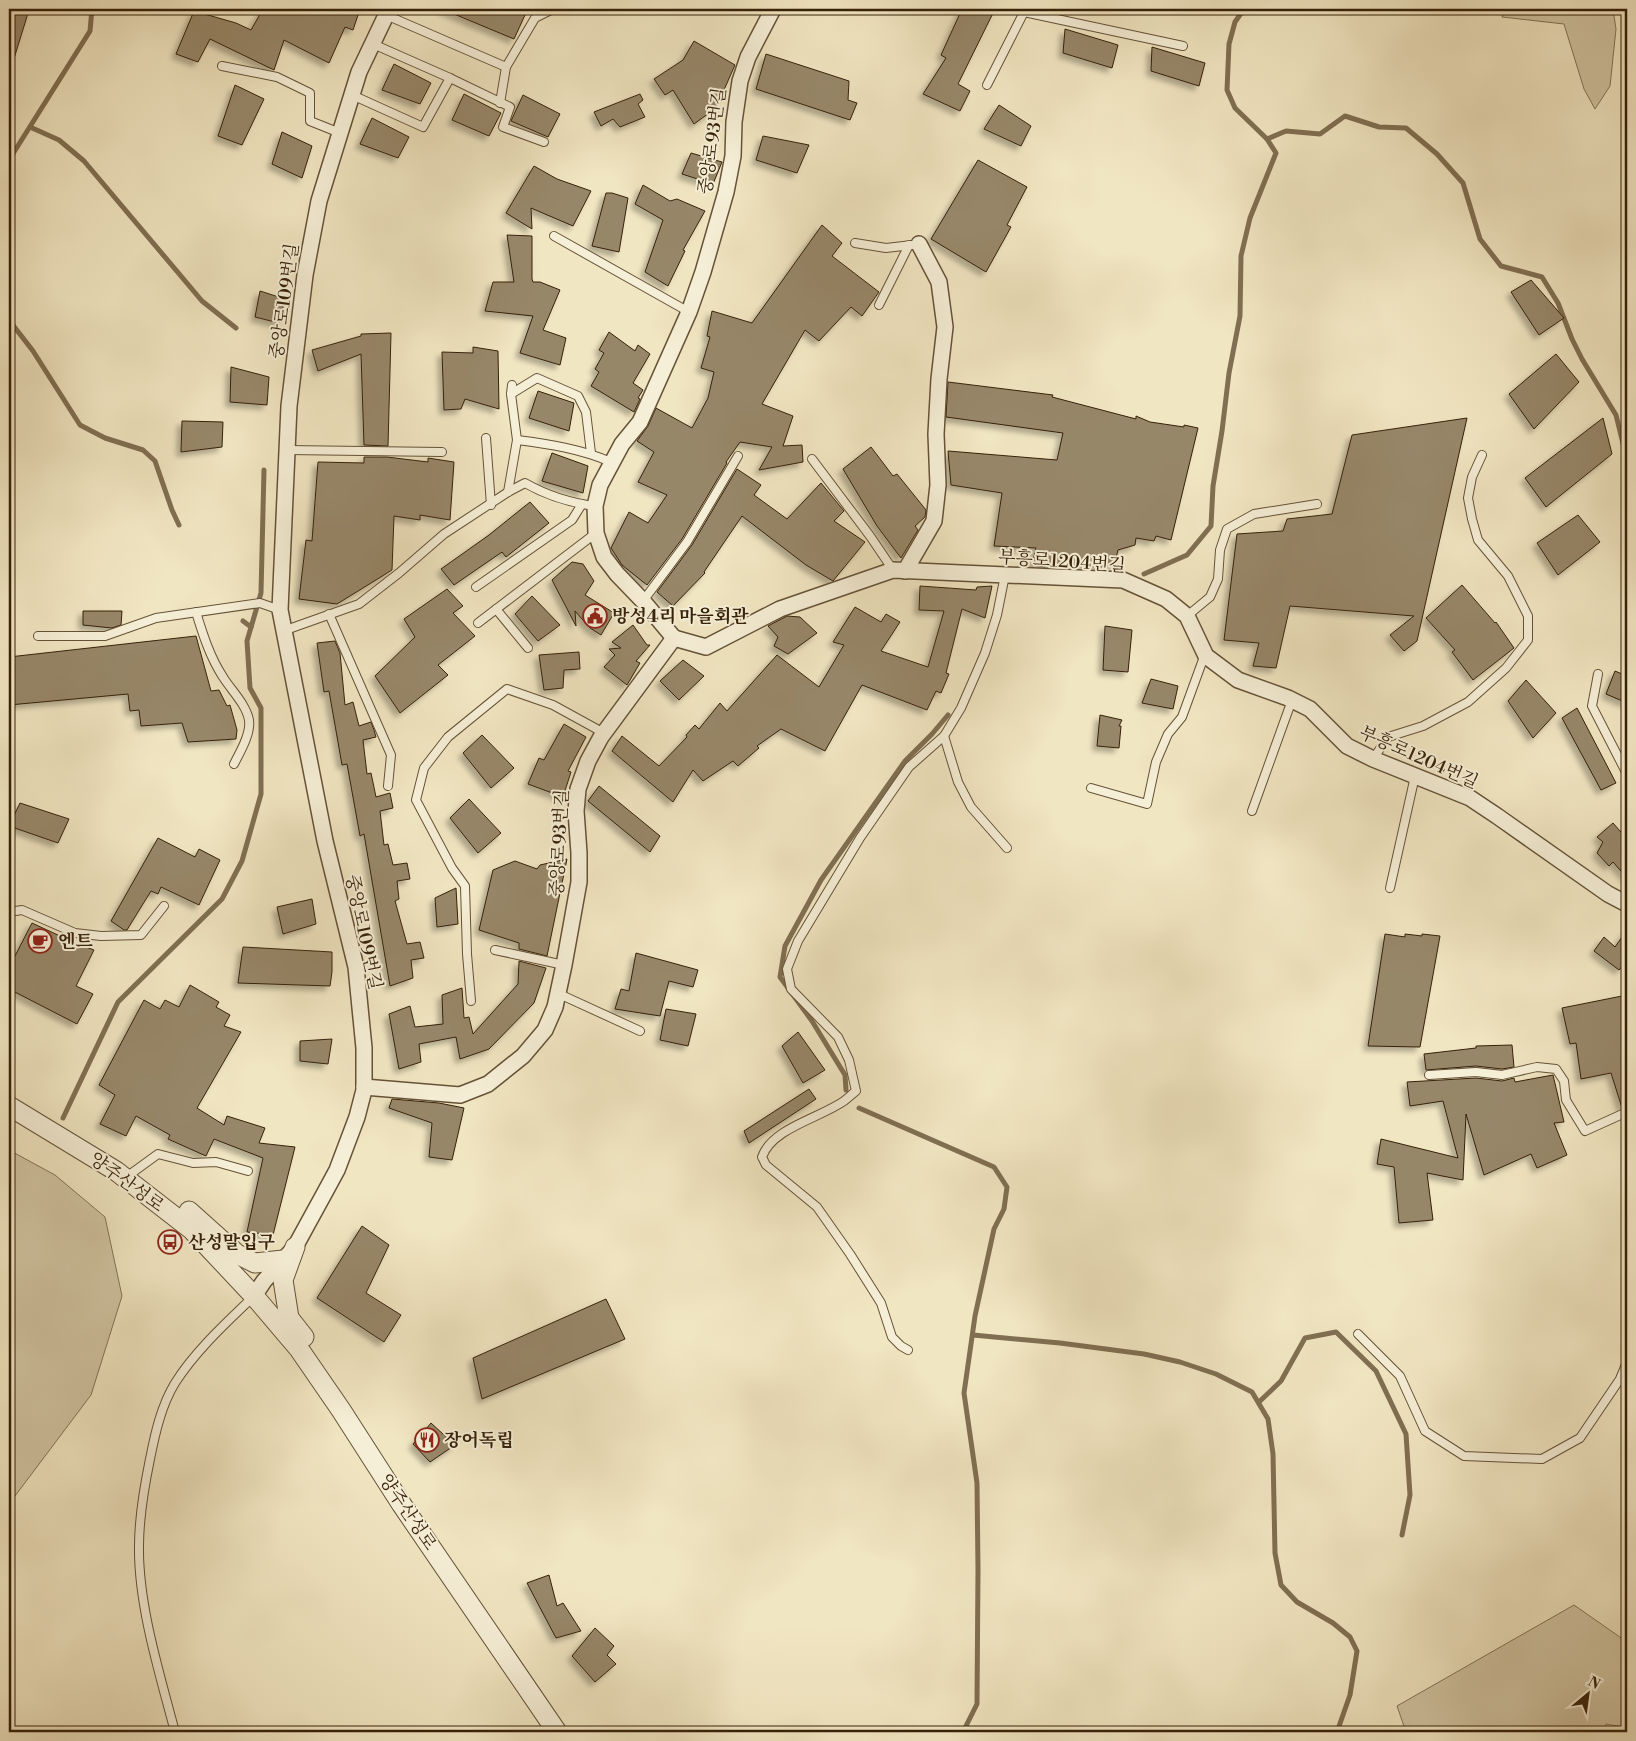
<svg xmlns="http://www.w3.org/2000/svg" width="1636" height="1741" font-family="'Libre Bodoni','Noto Serif KR',serif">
<defs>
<filter id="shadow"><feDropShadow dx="-4.5" dy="4.5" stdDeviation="2.5" flood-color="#0004"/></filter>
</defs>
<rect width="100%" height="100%" fill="#f1e6c2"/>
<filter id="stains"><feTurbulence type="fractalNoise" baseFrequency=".004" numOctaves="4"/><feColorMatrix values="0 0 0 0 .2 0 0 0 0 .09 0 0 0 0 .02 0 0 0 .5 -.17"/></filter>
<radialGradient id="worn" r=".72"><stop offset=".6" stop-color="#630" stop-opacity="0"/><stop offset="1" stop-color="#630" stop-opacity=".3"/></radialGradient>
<g fill="#d1c5a3" stroke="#847356">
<polygon points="1503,9 1613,9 1616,29 1610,86 1595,109 1584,89 1564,24 1502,17"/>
<polygon points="9,1150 55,1175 105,1217 122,1296 91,1395 9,1504"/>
<polygon points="1574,1605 1627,1642 1627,1728 1606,1724 1606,1732 1406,1732 1397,1706"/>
</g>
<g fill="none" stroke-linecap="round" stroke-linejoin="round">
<g stroke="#806f52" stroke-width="5">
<polyline points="30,127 59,140 84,161 202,301 236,328"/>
<polyline points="1267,139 1286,131 1320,134 1345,116 1379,127 1406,128 1437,154 1463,183 1480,239 1501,266 1542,277 1558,303 1572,339 1582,359 1616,415 1627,460"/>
<polyline points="9,160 90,31 92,9"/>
<polyline points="9,320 33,351 80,425 105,438 143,450 155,461 172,510 179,525"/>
<polyline points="1144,574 1187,555 1211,526 1213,486 1222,431 1229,373 1240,316 1241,256 1250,218 1276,153 1267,139 1235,108 1227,90 1229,44 1235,22 1244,9"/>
<polyline points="243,621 251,627"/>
<polyline points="846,1090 845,1075 812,1021 780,977 785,946 821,880 905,761 932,734 948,715"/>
<polyline points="859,1108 994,1167 1007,1187 1004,1209 994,1229 975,1316 964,1393 977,1483 978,1569 977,1704 963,1732"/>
<polyline points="63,1118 118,1002 222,899 242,861 261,794 261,708 250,688 247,641 261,593 264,470"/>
<polyline points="973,1335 1060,1343 1144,1354 1180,1362 1216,1374 1252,1392 1268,1419 1273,1454 1275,1553 1281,1585 1297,1602 1333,1623 1350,1637 1357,1651 1350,1695 1337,1732"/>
<polyline points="1259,1402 1281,1381 1305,1338 1336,1332 1376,1371 1406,1434 1410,1495 1402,1535"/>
</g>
</g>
<g fill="#978769" stroke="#362109" filter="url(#shadow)">
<polygon points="9,9 29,10 12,65 9,64"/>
<polygon points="263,9 360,9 353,30 345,27 329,63 284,40 274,70 210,39 198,62 176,54 194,11 236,23 251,30"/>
<polygon points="442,9 512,9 525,15 514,39"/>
<polygon points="962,9 995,9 958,84 970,91 960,111 923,94 946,58 941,55"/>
<polygon points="1065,29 1118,45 1112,68 1063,53"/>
<polygon points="694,41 735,65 716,108 694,124 673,90 665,95 654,79 683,60"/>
<polygon points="1152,47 1205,63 1199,86 1151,71"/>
<polygon points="766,54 849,81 848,100 857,103 850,120 756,89"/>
<polygon points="394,64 431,83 420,104 382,90"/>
<polygon points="235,85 264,99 242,145 218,136"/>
<polygon points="464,94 501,113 489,136 452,120"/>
<polygon points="640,94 643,100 638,104 645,117 620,127 613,119 601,126 594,112"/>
<polygon points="523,95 560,114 548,137 511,121"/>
<polygon points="999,105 1031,126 1021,146 984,129"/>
<polygon points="372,118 409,137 398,158 360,144"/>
<polygon points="282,132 312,146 302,178 272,164"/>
<polygon points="763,136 809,145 797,173 756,160"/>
<polygon points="691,153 722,162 713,184 682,174"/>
<polygon points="978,160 1027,187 1007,225 1011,227 986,272 931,239"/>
<polygon points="534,166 557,179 591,191 573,226 531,208 532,229 506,213"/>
<polygon points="643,185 670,201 677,199 705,211 683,250 685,251 668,286 645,272 663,220 635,204"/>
<polygon points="606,193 612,193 628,198 619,252 592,246"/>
<polygon points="822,225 842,243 832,256 879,292 862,316 851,307 819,341 805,330 762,404 793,416 783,446 802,445 803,462 759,470 772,447 740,442 726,462 727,463 682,539 647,585 622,565 611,548 629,512 648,523 667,495 638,482 654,452 637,441 648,426 656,408 692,428 708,398 714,372 701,368 710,337 707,336 712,311 752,323"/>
<polygon points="507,235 532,236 532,279 533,282 540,282 560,290 543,330 566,338 560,365 520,353 533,316 485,311 493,282 514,282"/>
<polygon points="1531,280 1564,318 1539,335 1511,292"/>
<polygon points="260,291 285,299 279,323 255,317"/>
<polygon points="609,332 635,351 638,345 650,354 633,383 643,390 638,398 640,399 634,412 591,386 599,372 595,369 604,353 599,350"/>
<polygon points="391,333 388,446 364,445 361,354 318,371 312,350 361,336 361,334"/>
<polygon points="473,347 498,351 499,409 465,399 461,409 444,410 442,352 473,353"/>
<polygon points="1556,354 1579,382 1534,429 1509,394"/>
<polygon points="231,367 269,377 267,405 230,402"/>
<polygon points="948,382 1053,395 1052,397 1136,419 1136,416 1150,422 1184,427 1184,425 1198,428 1171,540 1156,536 1154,541 1136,538 1135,545 1118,550 1114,566 1062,565 1061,568 1046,564 1045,567 1032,565 1036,548 994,546 1002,493 951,485 948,451 1057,460 1063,433 946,417"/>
<polygon points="538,391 574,403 569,431 529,418"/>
<polygon points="1467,418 1417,641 1404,651 1390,635 1414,616 1290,606 1276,668 1253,666 1259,643 1224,640 1237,534 1283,531 1287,519 1332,514 1352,435"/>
<polygon points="1603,418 1612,454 1546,507 1525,478"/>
<polygon points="182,421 223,422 222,447 181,452"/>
<polygon points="871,447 893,476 897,474 926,510 925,517 915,526 918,530 901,558 877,526 843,469"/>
<polygon points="552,453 588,466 583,493 542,481"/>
<polygon points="364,457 387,457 428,462 428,458 454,462 450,520 420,515 420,520 394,516 392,570 337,604 299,599 306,540 312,541 318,462 364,463"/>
<polygon points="737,469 761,485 754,495 787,519 821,483 844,511 834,521 865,542 833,581 806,565 742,516 704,572 705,573 673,606 657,592 692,545"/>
<polygon points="530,502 549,523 506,557 502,552 454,585 441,569 489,535"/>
<polygon points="1578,515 1600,542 1558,575 1537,543"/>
<polygon points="572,562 583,564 594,581 585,595 614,613 601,635 590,628 575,611 576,626 552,580"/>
<polygon points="1462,585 1495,623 1496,622 1514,648 1473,680 1452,652 1455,650 1426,618"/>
<polygon points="920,586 976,590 977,587 992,586 985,618 962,609 946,673 949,674 941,693 936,691 927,710 862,685 825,751 781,729 757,746 759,748 738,766 733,761 703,781 693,770 673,802 612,751 622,736 659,766 687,737 686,735 695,725 699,729 720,703 727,711 777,655 819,687 844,645 833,642 855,607 881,622 886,614 900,622 881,651 928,667 944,611 919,610"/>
<polygon points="447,589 463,606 453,613 475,636 438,665 448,675 400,713 375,676 415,637 404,619"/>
<polygon points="532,596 560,625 538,641 515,614"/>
<polygon points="83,611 122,611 121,625 112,628 83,625"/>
<polygon points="787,616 800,617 817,633 788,654 774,646 778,637 768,626"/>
<polygon points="633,625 647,645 650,645 636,661 640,663 627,685 604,667 615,655 609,649 621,648 612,642"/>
<polygon points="1105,626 1132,630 1128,672 1103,670"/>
<polygon points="196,636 211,691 219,690 227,706 230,705 237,730 236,739 188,742 182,723 141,726 139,710 130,711 128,694 9,705 9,657"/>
<polygon points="335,641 340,653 345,705 353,702 359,726 371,722 374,730 376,737 363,740 367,774 371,773 376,797 390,793 393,808 380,811 384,845 388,844 393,865 407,863 410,879 397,881 399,899 395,901 407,944 420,942 424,958 411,960 413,978 390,986 364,834 360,836 347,764 342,765 329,691 324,692 317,643"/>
<polygon points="579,652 580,669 564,670 563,688 544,690 539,655"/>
<polygon points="683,660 704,676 679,700 660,681"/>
<polygon points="1615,671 1627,676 1627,703 1606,694"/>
<polygon points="1151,679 1178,686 1173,709 1142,703"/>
<polygon points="1526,680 1556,713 1533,738 1508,701"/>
<polygon points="1577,708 1616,783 1601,790 1562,718"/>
<polygon points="1100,715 1122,720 1119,726 1121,726 1119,748 1097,746"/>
<polygon points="564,724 586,737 568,771 571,772 563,797 528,784 539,758 544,760"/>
<polygon points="482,735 514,768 491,788 463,753"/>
<polygon points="599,786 660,836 650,852 588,801"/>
<polygon points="469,799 501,833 478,853 450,818"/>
<polygon points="20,803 69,819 58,843 9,826"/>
<polygon points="1613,823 1627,839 1627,878 1613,862 1609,866 1597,853 1603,842 1597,837"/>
<polygon points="158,838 195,857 199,849 220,860 199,905 161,887 158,894 151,891 127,930 124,930 111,921"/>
<polygon points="567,859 547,956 519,949 519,943 479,930 493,870 515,861 537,869 540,865"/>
<polygon points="456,888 458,924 437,927 435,898"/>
<polygon points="312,899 316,924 283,934 277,907"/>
<polygon points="32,923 60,936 59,937 94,950 76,986 93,994 77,1024 9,989 9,953 15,956"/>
<polygon points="1627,930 1627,961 1619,970 1594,951 1604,937 1615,947"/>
<polygon points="1385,934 1405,937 1405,934 1422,936 1422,934 1440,936 1420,1047 1368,1046"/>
<polygon points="243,947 332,952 332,972 330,986 238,983"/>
<polygon points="636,953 698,970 693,987 669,981 660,1016 615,1009 621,989 629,991"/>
<polygon points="519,961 546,968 534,1003 489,1049 460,1059 456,1037 419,1044 421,1062 399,1069 389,1014 410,1006 415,1027 443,1024 442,995 462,988 464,1018 469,1017 473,1034 518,984"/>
<polygon points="190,985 219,1002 216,1007 230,1015 224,1026 241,1032 197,1108 224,1125 227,1116 265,1128 259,1143 295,1147 273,1235 247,1232 263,1158 214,1139 206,1156 168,1139 170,1135 136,1116 126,1136 100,1124 115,1095 99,1085 144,1000 160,1009 165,1000 179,1007"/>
<polygon points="1627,995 1627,1106 1622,1108 1611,1073 1581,1079 1576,1043 1570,1044 1562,1008"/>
<polygon points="666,1009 696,1014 688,1046 660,1040"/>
<polygon points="798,1032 825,1070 803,1083 782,1046"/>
<polygon points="332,1039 328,1064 300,1061 300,1041"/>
<polygon points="1512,1045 1514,1067 1502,1069 1476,1066 1426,1070 1424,1054 1476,1048 1476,1046"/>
<polygon points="1553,1075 1564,1122 1554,1123 1567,1155 1537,1168 1531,1154 1484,1175 1466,1114 1463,1180 1427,1173 1433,1220 1399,1223 1394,1167 1377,1164 1381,1139 1458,1158 1443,1101 1410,1106 1407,1082 1476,1078 1502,1081 1514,1078 1515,1082"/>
<polygon points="809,1089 816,1099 749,1143 744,1131"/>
<polygon points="392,1099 439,1103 464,1108 452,1160 429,1157 432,1123 389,1108"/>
<polygon points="362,1226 389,1245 366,1293 401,1315 384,1342 317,1298"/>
<polygon points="606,1299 625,1339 482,1399 473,1358"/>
<polygon points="431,1423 455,1445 430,1462 413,1444"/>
<polygon points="549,1575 557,1606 563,1603 581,1631 556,1638 527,1583"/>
<polygon points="595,1628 614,1646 607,1655 616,1664 595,1682 572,1656"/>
</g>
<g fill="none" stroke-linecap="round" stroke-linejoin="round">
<g stroke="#655237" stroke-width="10">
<g id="service">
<polyline points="386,15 506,67"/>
<polyline points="373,44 450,78 510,107 503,127 544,142"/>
<polyline points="222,66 277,77 310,93 310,121 340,133"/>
<polyline points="987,85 1024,12 1183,46"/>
<polyline points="352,95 423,127 450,78"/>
<polyline points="500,103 506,67 535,18 553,9"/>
<polyline points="554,236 689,312"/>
<polyline points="855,243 886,248 912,245"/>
<polyline points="879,305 909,245"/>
<polyline points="511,394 537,378 578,396 586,412 591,453"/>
<polyline points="486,438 491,505"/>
<path d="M517,440C549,444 581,449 611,462"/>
<polyline points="287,450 442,452"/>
<polyline points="812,459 870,536 893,570"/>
<polyline points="508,492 517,440 511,394 512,385"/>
<polyline points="476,587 572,520 582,504"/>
<polyline points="643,601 687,542 738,456"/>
<polyline points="496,609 528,648"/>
<path d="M196,612C203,635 210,657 223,677C231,690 246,704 249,720C251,734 240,752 234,764"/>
<polyline points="329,614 391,755 388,786"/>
<polyline points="1187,616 1210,597 1218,579 1220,550 1227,529 1254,514 1317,504"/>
<polyline points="478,623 596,533"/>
<path d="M283,631L359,604L399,573L444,534L508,492L525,483C546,495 571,503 595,506"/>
<polyline points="38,636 105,636 156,618 260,603 280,610"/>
<polyline points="1598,674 1592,706 1627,774"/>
<polyline points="944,736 958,782 971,807 1007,848"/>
<polyline points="1373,759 1388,737 1423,726 1468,702 1506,668 1528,640 1528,616 1508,576 1478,540 1472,519 1468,498 1472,477 1482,455"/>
<polyline points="1091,788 1147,804 1156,762 1168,734 1182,717 1205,654"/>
<polyline points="1252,811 1292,700"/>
<polyline points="1390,888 1415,776"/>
<polyline points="9,912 22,910 75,933 101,936 141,935 164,906"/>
<polyline points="495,950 564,965"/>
<polyline points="557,993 640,1031"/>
<polyline points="471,1001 467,954 465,886 452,868 416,800 424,768 448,737 507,689 553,705 604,733"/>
<polyline points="1429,1075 1476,1072 1502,1075 1537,1067 1556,1069 1564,1081 1566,1100 1585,1131 1627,1112"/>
<polyline points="125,1178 158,1154 193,1163 216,1162 248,1171"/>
<polyline points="1358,1334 1400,1376 1425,1431 1464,1456 1542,1459 1580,1438 1620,1379 1627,1362"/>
<path d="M908,1350L901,1346L892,1337L881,1303L850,1254L817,1207L766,1165L762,1157C772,1128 820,1118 844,1101C848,1098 852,1094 856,1091L849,1060L838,1037L791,989L787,969L798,941L860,838L909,767L944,736L961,708L985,653L997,615L1005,575"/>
<path d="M175,1732C160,1675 138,1605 139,1546C139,1517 144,1488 150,1459C155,1434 161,1406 175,1383C196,1350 226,1323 254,1296"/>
</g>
</g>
<g stroke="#655237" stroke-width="18">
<g id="minor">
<polyline points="905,571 934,521 938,485 936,434 939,379 945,327 939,282 919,244"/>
<polyline points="674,638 706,647 780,609 893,570 1123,580 1166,599 1187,616 1206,656 1238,680 1288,698 1310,709 1347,746 1373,759 1470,798 1497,816 1608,894 1627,904"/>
<polyline points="674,638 643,601 617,574 604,557 596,533 595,506 600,485 622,444 640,422 689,312 703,272 726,192 733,156 734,122 740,81 748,57 773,9"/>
<polyline points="364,1087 460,1095 488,1084 523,1056 545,1030 555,1007 564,965 579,882 579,853 576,811 578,789 588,761 601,737 674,638"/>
<polyline points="254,1296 264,1281 295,1247 324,1194 337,1170 357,1117 364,1090 364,1048 356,967 325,841 280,610 289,406 305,275 319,201 359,72 389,9"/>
</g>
</g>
<g stroke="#655237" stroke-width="21">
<g id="tertiary">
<polyline points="9,1106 116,1171 192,1230 254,1296 299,1349 341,1410 402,1505 557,1732"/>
<polyline points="189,1211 237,1254 255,1263 283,1260"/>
<polyline points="295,1247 283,1280 289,1318 304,1337"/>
</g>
</g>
<use href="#service" stroke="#f6efd7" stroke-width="8"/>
<use href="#minor" stroke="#f6efd7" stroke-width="15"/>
<use href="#tertiary" stroke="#f6efd7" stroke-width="19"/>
</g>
<defs>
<g id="civic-ring" transform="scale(1.25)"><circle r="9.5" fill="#f6efd7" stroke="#8f2418" stroke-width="1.5"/><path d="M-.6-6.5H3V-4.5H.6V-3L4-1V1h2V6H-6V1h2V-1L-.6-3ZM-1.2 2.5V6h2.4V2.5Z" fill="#8f2418"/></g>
<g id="cafe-ring" transform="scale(1.25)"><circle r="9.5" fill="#f6efd7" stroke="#8f2418" stroke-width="1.5"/><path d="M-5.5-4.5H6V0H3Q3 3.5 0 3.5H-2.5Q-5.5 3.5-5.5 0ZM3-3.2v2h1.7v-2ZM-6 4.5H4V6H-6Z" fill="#8f2418"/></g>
<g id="bus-ring" transform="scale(1.25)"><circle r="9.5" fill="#f6efd7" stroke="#8f2418" stroke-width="1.5"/><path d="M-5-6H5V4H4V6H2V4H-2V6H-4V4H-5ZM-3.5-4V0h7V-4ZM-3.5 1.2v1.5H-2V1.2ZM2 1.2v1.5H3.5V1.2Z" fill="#8f2418"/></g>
<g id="restaurant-ring" transform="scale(1.25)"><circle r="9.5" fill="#f6efd7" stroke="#8f2418" stroke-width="1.5"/><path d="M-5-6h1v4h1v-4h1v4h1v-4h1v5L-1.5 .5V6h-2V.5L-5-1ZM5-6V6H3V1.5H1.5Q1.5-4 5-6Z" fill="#8f2418"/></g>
</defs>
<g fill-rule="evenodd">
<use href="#civic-ring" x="595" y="616"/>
<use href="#cafe-ring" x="40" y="941"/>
<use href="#bus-ring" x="170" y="1242"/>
<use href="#restaurant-ring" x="427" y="1440"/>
</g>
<g text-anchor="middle" stroke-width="4" stroke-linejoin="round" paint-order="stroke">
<g font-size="18" fill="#362109" stroke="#f6efd7">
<text transform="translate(712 141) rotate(-82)" y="6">중앙로93번길</text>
<text transform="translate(284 301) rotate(-82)" y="6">중앙로109번길</text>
<text transform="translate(1062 561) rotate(4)" y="6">부흥로1204번길</text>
<text transform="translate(1419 757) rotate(24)" y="6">부흥로1204번길</text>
<text transform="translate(559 843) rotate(-87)" y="6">중앙로93번길</text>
<text transform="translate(364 932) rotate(78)" y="6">중앙로109번길</text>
<text transform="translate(127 1182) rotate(36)" y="6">양주산성로</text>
<text transform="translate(408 1512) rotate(56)" y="6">양주산성로</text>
</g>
<g font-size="18" font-weight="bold" fill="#362109" stroke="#f6efd7" text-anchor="start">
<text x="612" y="622">방성4리 마을회관</text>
<text x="58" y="947">엔트</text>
<text x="188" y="1248">산성말입구</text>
<text x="444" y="1446">장어독립</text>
</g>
</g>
<rect width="1636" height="1741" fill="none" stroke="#f1e6c2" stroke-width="30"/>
<rect x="10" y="10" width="1616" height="1721" fill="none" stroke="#362109" stroke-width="2.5"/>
<rect x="15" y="15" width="1606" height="1711" fill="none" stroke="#362109"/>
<g transform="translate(1588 1694) rotate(29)" stroke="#f6efd7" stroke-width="4" paint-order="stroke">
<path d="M0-4L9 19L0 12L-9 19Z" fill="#362109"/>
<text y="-8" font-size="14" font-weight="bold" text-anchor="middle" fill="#362109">N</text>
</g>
<rect width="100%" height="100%" filter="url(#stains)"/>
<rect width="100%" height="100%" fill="url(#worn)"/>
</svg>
